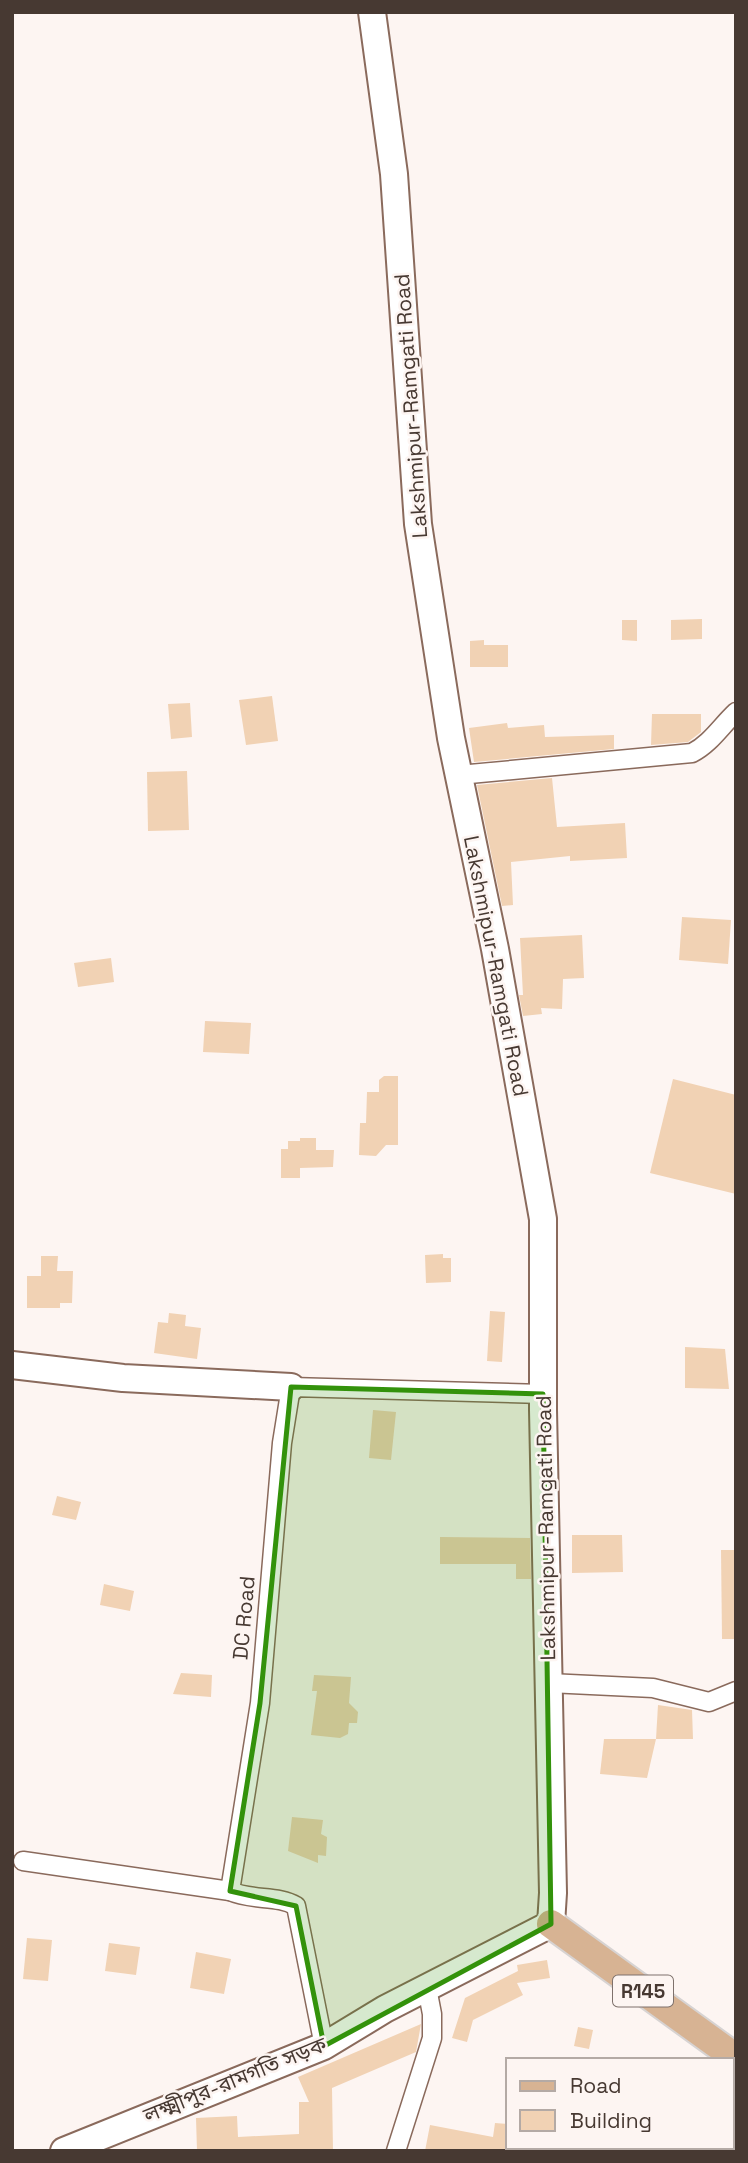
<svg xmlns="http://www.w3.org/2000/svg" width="748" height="2163" font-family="'Space Grotesk','Noto Sans Bengali',sans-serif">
<rect width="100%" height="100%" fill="#fdf5f2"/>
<g fill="#f1d2b4">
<polygon points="702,619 702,639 671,640 671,620"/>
<polygon points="622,620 637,620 637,641 622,640"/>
<polygon points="484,640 484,645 508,645 508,667 470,667 470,641"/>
<polygon points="272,696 278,741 246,745 239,700"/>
<polygon points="190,703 192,737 171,739 168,704"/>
<polygon points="652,714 701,714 701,732 688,742 651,745"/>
<polygon points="507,723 508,728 544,725 545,737 614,735 614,749 474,762 469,728"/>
<polygon points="187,771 189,830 148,831 147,772"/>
<polygon points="552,778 557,827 625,823 627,858 570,861 570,856 511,862 513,905 502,906 477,785"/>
<polygon points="682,917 731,920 728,964 679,960"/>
<polygon points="582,935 584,978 563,979 562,1009 541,1008 542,1014 523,1016 519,995 523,995 520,938"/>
<polygon points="111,958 114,982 78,987 74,963"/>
<polygon points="205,1021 251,1023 249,1054 203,1052"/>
<polygon points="384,1076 398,1076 398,1145 386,1145 376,1156 359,1155 360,1123 366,1123 367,1092 379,1092 379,1080"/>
<polygon points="673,1079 736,1095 736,1194 650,1173"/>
<polygon points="300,1138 316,1138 316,1150 334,1150 333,1167 300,1168 300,1178 281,1178 281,1149 288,1149 288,1141 300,1141"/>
<polygon points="443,1254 443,1258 451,1258 451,1282 426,1283 425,1255"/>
<polygon points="41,1256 58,1256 57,1271 73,1271 72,1303 60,1303 60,1308 27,1308 27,1276 41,1276"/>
<polygon points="490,1311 505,1312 502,1362 487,1361"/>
<polygon points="169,1313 186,1315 185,1326 201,1328 197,1359 154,1353 158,1322 168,1323"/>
<polygon points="685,1347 725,1349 729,1389 685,1388"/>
<polygon points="373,1410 396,1412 391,1460 369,1458"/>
<polygon points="57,1496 81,1502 76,1520 52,1515"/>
<polygon points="572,1535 622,1535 623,1572 572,1573"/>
<polygon points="440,1537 530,1538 531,1579 516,1579 516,1564 440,1564"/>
<polygon points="721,1550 736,1550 736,1639 722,1639"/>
<polygon points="104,1584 134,1591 130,1611 100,1605"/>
<polygon points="181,1673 212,1675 211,1697 173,1694"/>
<polygon points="314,1675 351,1677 349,1703 358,1712 357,1723 349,1723 348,1734 340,1738 311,1735 317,1691 312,1691"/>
<polygon points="658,1705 692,1710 693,1739 656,1739"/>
<polygon points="604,1739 656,1739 647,1778 600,1774"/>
<polygon points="292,1817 323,1820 321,1834 327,1837 326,1856 318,1855 318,1863 288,1851"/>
<polygon points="27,1938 52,1940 48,1981 23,1979"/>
<polygon points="109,1943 140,1947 136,1975 105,1971"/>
<polygon points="196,1952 231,1959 224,1994 190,1988"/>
<polygon points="547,1960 550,1978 517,1983 523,1995 473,2020 467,2042 452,2038 465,1998 518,1971 517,1965"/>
<polygon points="421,2024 416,2052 332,2088 333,2151 197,2151 196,2118 237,2116 238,2137 299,2134 299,2102 309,2102 298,2077"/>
<polygon points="578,2027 593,2030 589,2049 574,2046"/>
<polygon points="495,2123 508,2124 508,2147 527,2147 527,2151 425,2151 430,2125 493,2137"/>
</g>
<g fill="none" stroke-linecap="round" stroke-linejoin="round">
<g stroke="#8a6a5c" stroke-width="21">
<g id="street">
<path d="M459,775L692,753C710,744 721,726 736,712"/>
<polyline points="549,1683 653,1688 709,1702 736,1691"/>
<polyline points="23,1861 230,1891"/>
<path d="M324,2046L296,1906C278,1895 252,1901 230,1891L260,1703L282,1443L291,1387L543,1394"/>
<polyline points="396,2151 432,2038 432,2014 427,1988"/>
</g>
</g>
<g stroke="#8a6a5c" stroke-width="30">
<g id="secondary">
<polyline points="12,1365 123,1378 291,1387"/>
<polyline points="64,2151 324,2046 385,2009 551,1924 553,1893 543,1410 543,1219 495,949 451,738 418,524 394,174 372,12"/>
</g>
</g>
<g stroke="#d7d3d2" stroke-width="32">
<polyline id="primary" points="551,1924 736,2058"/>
</g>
<use href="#street" stroke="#fff" stroke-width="18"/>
<use href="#secondary" stroke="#fff" stroke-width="26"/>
<use href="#primary" stroke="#d7b393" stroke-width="28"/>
</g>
<path fill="#33920b" fill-opacity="0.2" stroke="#33920b" stroke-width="5" stroke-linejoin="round" d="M291,1387L543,1394L551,1924L324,2046L296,1906L230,1891L260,1703Z"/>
<g text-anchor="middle" stroke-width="5" stroke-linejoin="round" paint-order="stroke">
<rect fill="#fdf5f2" stroke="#7e716c" stroke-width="2" x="613" y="1975.5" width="60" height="31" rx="5"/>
<g font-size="19" font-weight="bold" fill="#473932">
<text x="643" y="1998">R145</text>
</g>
<g font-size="21" fill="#473932" stroke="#fdf5f2">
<text transform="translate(411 406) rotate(-94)" y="7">Lakshmipur-Ramgati Road</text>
<text transform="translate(496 966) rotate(79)" y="7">Lakshmipur-Ramgati Road</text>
<text transform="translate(546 1528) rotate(-91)" y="7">Lakshmipur-Ramgati Road</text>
<text transform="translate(244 1618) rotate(-85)" y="7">DC Road</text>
<text transform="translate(235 2080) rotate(-22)" y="7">লক্ষ্মীপুর-রামগতি সড়ক</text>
</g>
</g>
<rect width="748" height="2163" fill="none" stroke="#473932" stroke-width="28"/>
<rect x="506" y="2058" width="228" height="91" fill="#fdf5f2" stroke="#b4aaa5" stroke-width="2"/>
<rect x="520" y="2081" width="35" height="10" fill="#d7b393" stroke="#b4aaa5" stroke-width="2"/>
<text x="570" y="2093" font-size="21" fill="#473932">Road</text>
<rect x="520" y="2110" width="35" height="21" fill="#f1d2b4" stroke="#b4aaa5" stroke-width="2"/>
<text x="570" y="2128" font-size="21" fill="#473932">Building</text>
</svg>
